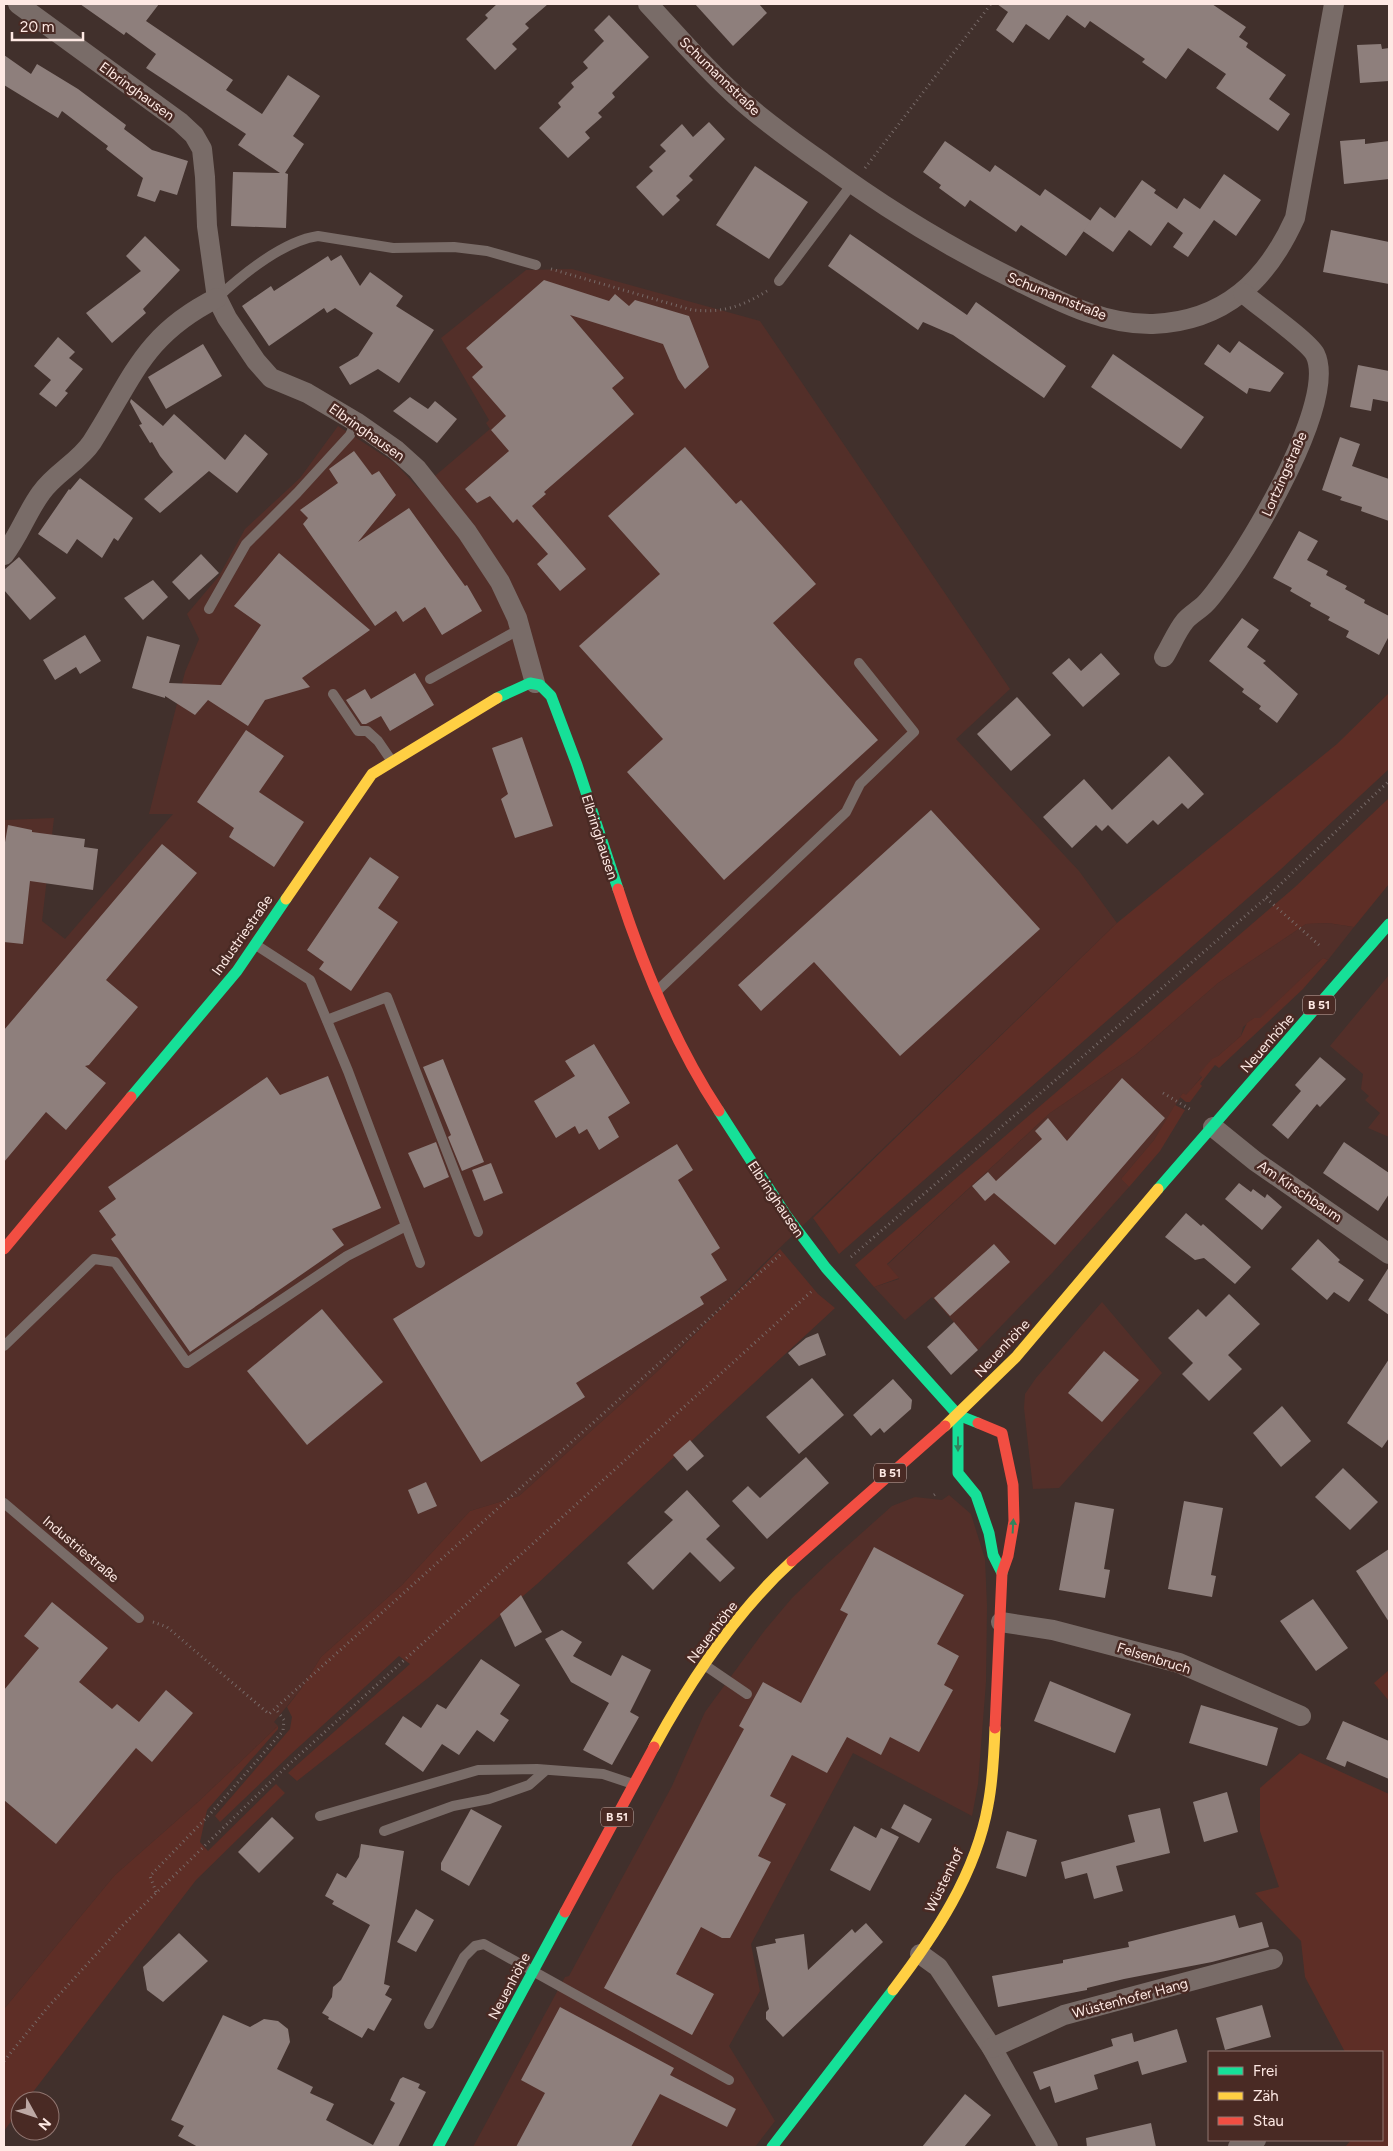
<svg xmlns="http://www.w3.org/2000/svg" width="1393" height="2151" font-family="Figtree,sans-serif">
<rect width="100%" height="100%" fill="#41302c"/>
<g fill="#532f29">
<polygon points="572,269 760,321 1010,689 956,739 1079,871 1117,923 761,1266 661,1368 519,1496 470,1511 403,1584 321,1657 301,1689 274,1722 278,1726 198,1802 115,1875 4,2009 4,820 54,818 42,921 65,939 173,814 149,814 185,672 199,639 187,614 219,576 245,529 300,478 338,426 395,463 419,489 442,470 490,429 486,423 489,420 441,338 526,270"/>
<polygon points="1328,923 1354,927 1328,960 1323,958 1260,1019 1254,1018 1243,1027 1241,1036 1218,1056 1186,1096 1183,1093 1154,1140 1121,1179 1129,1187 1053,1272 978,1350 932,1297 905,1320 874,1287 899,1279 887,1265 1050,1113 1135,1055 1218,983 1306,924"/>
<polygon points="1389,975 1389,1137 1368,1128 1380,1113 1365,1100 1369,1096 1361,1089 1363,1074 1330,1046"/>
<polygon points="1102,1302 1162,1373 1059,1488 1033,1489 1024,1408 1025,1394 1036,1378"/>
<polygon points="949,1495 971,1514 985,1559 987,1606 986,1682 978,1784 972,1816 853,1753 751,1944 760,1991 729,2046 775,2121 755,2147 473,2147 565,1977 569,1976 672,1786 705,1712 765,1630 792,1598 827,1564 892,1506 915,1497 942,1500"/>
</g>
<g fill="#5e2e26">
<polygon points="1389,693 1389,769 1280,870 839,1254 813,1218 1117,923 1337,744"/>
<polygon points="1389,798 1389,884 1354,927 1328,923 1306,924 1218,983 1135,1055 1050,1113 887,1264 899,1278 874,1287 855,1265 1295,887"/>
<polygon points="1323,958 1328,960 1303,989 1219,1068 1215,1065 1200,1084 1202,1086 1190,1102 1186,1102 1180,1097 1183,1093 1186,1095 1202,1077 1199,1074 1212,1059 1218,1056 1241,1036 1247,1023 1254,1018 1260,1018"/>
<polygon points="1175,1105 1185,1110 1160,1151 1129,1187 1121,1179 1154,1140"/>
<polygon points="780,1249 818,1294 835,1308 537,1584 428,1678 297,1781 288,1773 410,1664 399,1656 291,1754 220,1822 215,1816 290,1729 292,1717 287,1707 301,1689 321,1657 403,1584 470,1511 519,1496 661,1368"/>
<polygon points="1389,1670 1389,1701 1374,1683"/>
<polygon points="278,1726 278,1729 207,1810 200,1842 208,1851 276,1784 285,1793 196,1880 26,2101 20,2101 20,2109 4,2131 4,2009 115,1875 198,1802"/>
<polygon points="1300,1753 1389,1794 1389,2147 1345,2147 1351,2140 1382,2140 1382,2052 1345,2052 1305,1977 1301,1941 1255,1893 1279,1887 1260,1831 1260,1788"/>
</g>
<g fill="#8e7f7c">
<polygon points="80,4 159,4 146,21 233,80 226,90 262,114 288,75 320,96 293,136 304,144 285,173 288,174 286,228 231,226 233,172 280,173 238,145 246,134 146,68 156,54 126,32 124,35"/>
<polygon points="497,4 548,4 525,24 529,28 512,44 517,49 495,70 466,39 488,18 485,15"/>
<polygon points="695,4 759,4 767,13 733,46"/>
<polygon points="997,4 1212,4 1246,27 1239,37 1248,43 1246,47 1286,75 1269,99 1290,114 1278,131 1216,88 1226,74 1188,48 1166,79 1142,62 1145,59 1090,21 1085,28 1067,15 1049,40 1026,24 1013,43 996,30 1008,12"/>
<polygon points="609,15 649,57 612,93 615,97 598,113 602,117 585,132 590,138 568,158 539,128 561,107 558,103 574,87 571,83 588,68 583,62 604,41 594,30"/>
<polygon points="1381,44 1382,49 1389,48 1389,81 1360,83 1357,45"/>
<polygon points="4,55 31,74 37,64 78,89 126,125 124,129 152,150 188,161 177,195 160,190 155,202 137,196 143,178 106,149 108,146 62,111 58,118 4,85"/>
<polygon points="709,122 725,139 689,176 693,180 676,196 680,200 663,216 636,187 653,171 649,167 666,151 660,145 682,124 693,137"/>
<polygon points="1365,139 1365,144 1389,141 1389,179 1344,184 1340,141"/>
<polygon points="945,141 990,172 995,165 1040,196 1045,189 1091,221 1066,256 1021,225 1016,232 970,200 965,207 939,188 941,185 923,172"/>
<polygon points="755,166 808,202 769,259 716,225"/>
<polygon points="1224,174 1261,200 1236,236 1214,220 1188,257 1173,247 1183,233 1168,222 1151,246 1129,230 1113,252 1083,231 1100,207 1115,218 1142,180 1156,190 1154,193 1177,209 1184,198 1200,209"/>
<polygon points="1331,230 1389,242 1389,284 1323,272"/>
<polygon points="850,234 967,315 976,302 1066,366 1044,398 953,335 923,322 918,330 828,266"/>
<polygon points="145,236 180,270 143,309 146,313 112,343 86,313 141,271 126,256"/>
<polygon points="341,255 360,286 370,272 403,296 396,306 434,330 399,383 378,369 350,385 339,367 358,356 373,333 335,308 327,313 324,308 269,346 242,306 271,286 274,291 328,256 331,261"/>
<polygon points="544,280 609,301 615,294 629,306 635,300 689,316 709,367 685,389 678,379 663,344 570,315 624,378 612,388 634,414 544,492 546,494 532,506 586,569 560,591 537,564 548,554 517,519 513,523 490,496 477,503 465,489 509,451 491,430 506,416 472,377 483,367 466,348"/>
<polygon points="58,337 75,352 69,358 83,369 65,391 68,393 56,407 39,394 51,380 34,366"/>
<polygon points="1239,341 1284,373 1270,392 1249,388 1247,394 1204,364 1218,344 1230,353"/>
<polygon points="203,344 222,376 166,409 148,377"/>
<polygon points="1113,354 1204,417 1181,449 1091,387"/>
<polygon points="1358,365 1389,371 1389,402 1373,399 1371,411 1350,407"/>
<polygon points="410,397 428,409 435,401 457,419 437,443 393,411"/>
<polygon points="131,399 163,426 174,414 225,460 245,434 268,454 237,493 209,471 160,513 144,499 173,472 160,456 152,442 150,443 139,425 142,424 130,402"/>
<polygon points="1340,437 1360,444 1352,466 1389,479 1389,521 1361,511 1362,507 1340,500 1342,497 1322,490"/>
<polygon points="685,447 736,504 741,500 816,584 773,623 878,740 724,880 627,772 663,739 579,646 660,574 608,516"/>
<polygon points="354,451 372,475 379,471 396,495 358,542 409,508 465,586 467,585 482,611 442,635 425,607 403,622 396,611 375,626 303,524 308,518 300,510 338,483 329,469"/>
<polygon points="80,478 133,518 118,541 114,538 102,558 77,539 67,554 38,534 69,489 70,490"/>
<polygon points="1299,531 1318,541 1307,560 1328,571 1326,575 1347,586 1345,589 1365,600 1364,603 1389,616 1389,636 1379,655 1346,637 1349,631 1328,620 1330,617 1310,606 1311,603 1290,591 1292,588 1273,578"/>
<polygon points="279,553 370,630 302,678 310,687 265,700 248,726 208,700 195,715 165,696 165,698 132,688 147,636 180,645 169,683 221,685 261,625 234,606"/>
<polygon points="201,554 219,573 189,600 172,582"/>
<polygon points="19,557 56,598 30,620 4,590 4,570"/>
<polygon points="153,580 168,597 143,620 124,598"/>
<polygon points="1242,618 1259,630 1247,647 1266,661 1263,663 1298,694 1277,723 1259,709 1261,706 1242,692 1244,689 1209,661"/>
<polygon points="85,635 101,661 80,674 76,667 55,680 43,660"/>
<polygon points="1101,653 1120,674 1083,707 1052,673 1069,658 1081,671"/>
<polygon points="415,673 434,705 390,731 381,716 366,724 362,724 346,700 365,689 371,699"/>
<polygon points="1017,697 1051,735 1011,771 977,734"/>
<polygon points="246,730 284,756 259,792 304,822 274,867 229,837 234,828 197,802"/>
<polygon points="522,737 553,826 515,838 501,799 508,794 492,748"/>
<polygon points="1169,756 1204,794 1188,809 1182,803 1158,825 1153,820 1127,844 1108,825 1102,831 1096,825 1072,848 1043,817 1084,779 1112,810"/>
<polygon points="931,810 1040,929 900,1056 814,962 761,1011 738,985"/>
<polygon points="8,825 32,830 32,832 85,839 84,847 98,849 93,890 30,881 23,944 4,942 4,848"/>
<polygon points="162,844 197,873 106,980 138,1007 89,1065 85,1066 106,1083 66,1130 46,1112 4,1162 4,1030"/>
<polygon points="370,857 399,877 378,908 398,922 351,991 319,969 324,962 307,950"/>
<polygon points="594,1044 630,1103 608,1117 619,1137 599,1150 587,1129 579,1134 575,1126 556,1138 534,1101 575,1076 565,1061"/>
<polygon points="1320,1057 1346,1079 1320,1107 1317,1104 1288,1139 1272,1125 1301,1091 1295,1085"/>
<polygon points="443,1059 484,1162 462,1171 448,1137 451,1135 423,1067"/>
<polygon points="328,1076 381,1208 332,1229 344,1245 190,1352 111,1239 116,1235 99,1211 116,1199 108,1187 267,1077 280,1095"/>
<polygon points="1122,1078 1165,1118 1055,1245 994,1193 985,1201 972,1186 988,1172 996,1181 1042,1139 1035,1131 1048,1118 1067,1141"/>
<polygon points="436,1142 449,1177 424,1188 408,1153"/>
<polygon points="1344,1142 1389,1173 1389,1194 1378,1211 1323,1173"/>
<polygon points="677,1144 693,1170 678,1180 720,1248 711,1254 727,1280 700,1297 704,1304 576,1383 585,1397 481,1462 393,1319"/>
<polygon points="491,1163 503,1193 484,1201 472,1170"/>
<polygon points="1239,1183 1251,1192 1253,1189 1265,1198 1267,1194 1282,1207 1262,1230 1225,1199"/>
<polygon points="1186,1213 1201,1226 1203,1224 1251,1267 1235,1284 1204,1258 1195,1260 1165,1237"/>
<polygon points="1318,1239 1340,1260 1338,1262 1364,1280 1349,1302 1334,1292 1327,1300 1291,1269"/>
<polygon points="994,1244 1010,1262 950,1316 934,1298"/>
<polygon points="1389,1267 1389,1315 1368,1300"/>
<polygon points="1229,1294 1260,1324 1228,1355 1242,1369 1209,1401 1182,1374 1193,1363 1168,1338 1198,1309 1206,1317"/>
<polygon points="322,1309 383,1382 307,1445 247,1371"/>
<polygon points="954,1322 978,1350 951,1375 927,1347"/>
<polygon points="818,1333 826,1355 799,1366 788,1353 806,1338"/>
<polygon points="1104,1351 1139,1380 1102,1422 1068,1393"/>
<polygon points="1389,1359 1389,1438 1382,1448 1347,1423"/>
<polygon points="812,1378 844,1415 799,1454 766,1417"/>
<polygon points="893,1379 912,1400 911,1409 884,1433 880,1428 871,1436 853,1415"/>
<polygon points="1282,1406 1311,1441 1281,1467 1253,1433"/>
<polygon points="690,1440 704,1456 687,1471 673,1455"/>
<polygon points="806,1457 829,1483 767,1539 732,1501 748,1486 760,1498"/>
<polygon points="1343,1468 1378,1502 1350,1530 1315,1497"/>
<polygon points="426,1482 437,1506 418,1514 408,1490"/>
<polygon points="687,1490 720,1526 706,1539 735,1568 720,1582 690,1552 653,1590 627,1563 673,1520 664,1512"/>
<polygon points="1184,1501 1223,1508 1211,1575 1216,1576 1212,1597 1168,1589"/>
<polygon points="1075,1502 1114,1509 1104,1569 1110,1570 1105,1598 1059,1590"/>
<polygon points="874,1547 964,1595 937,1644 959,1656 944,1685 953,1690 919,1752 890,1737 881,1755 847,1737 827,1773 792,1755 770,1796 786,1804 758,1856 771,1862 730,1938 722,1938 701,1927 676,1974 714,1994 692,2035 604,1988 744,1729 739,1726 763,1682 801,1703 848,1614 840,1610"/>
<polygon points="1389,1549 1389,1622 1356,1571"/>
<polygon points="521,1595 542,1632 515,1647 500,1614"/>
<polygon points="1313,1599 1348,1648 1316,1671 1280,1621"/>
<polygon points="52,1602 108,1648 79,1682 112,1709 117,1704 139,1722 166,1690 193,1713 152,1762 136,1748 56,1844 4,1800 4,1690 39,1648 24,1636"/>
<polygon points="562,1630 582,1642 573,1656 611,1676 622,1655 651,1670 630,1712 639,1717 612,1765 583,1750 609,1703 571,1682 545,1639"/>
<polygon points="481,1659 520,1685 500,1714 509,1720 494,1742 477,1730 459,1755 442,1744 423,1772 385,1744 403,1716 421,1728 437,1704 446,1709"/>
<polygon points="1050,1681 1131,1714 1115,1753 1034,1721"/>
<polygon points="1201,1705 1278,1728 1267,1766 1189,1743"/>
<polygon points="1343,1721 1389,1741 1389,1779 1347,1761 1345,1767 1326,1759"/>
<polygon points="1227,1792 1238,1832 1204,1842 1193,1802"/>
<polygon points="904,1804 932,1819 919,1843 891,1828"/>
<polygon points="1160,1808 1170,1853 1116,1866 1123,1891 1094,1899 1087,1873 1065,1879 1061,1862 1135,1842 1128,1815"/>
<polygon points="471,1809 502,1826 469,1886 441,1870 441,1863"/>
<polygon points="272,1817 294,1838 259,1873 238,1852"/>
<polygon points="854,1826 876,1838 881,1828 899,1837 870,1891 830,1870"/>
<polygon points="1007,1831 1037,1840 1026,1877 996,1868"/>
<polygon points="361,1844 404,1851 384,1984 390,1986 385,1995 392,1999 374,2031 368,2028 362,2038 328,2019 329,2017 322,2013 332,1997 333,1987 341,1980 370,1925 332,1904 334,1901 325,1896 337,1873 346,1878 359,1857"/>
<polygon points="416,1909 434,1920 416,1952 397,1942"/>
<polygon points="1235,1915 1239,1928 1262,1922 1269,1947 1212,1962 1124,1979 1087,1988 1087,1990 998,2007 992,1976 1063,1963 1063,1960 1129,1947 1128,1942"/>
<polygon points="866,1923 883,1942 783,2037 766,2019 766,2012 769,2009 756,1947 776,1943 775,1939 804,1934 808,1970 852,1929 855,1933"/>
<polygon points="179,1933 208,1961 163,2002 147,1990 143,1967"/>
<polygon points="1262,2005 1271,2037 1225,2050 1216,2018"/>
<polygon points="560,2007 674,2068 670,2075 736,2109 727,2127 660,2094 631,2147 516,2147 545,2093 521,2080"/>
<polygon points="223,2015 250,2027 264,2019 278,2021 288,2029 290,2042 277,2069 313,2087 310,2093 334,2104 326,2120 373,2145 395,2103 390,2100 400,2079 403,2077 420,2084 418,2088 426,2092 398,2147 198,2147 178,2136 184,2126 171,2120"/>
<polygon points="1177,2029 1187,2062 1142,2075 1138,2061 1094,2075 1098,2089 1055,2103 1050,2086 1040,2090 1033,2072 1113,2046 1111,2039 1132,2033 1134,2042"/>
<polygon points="965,2094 991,2115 964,2147 922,2147"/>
<polygon points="1151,2123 1156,2147 1087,2147 1086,2138"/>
</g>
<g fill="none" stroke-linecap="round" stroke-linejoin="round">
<g stroke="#776a68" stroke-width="3" stroke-dasharray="1 4" stroke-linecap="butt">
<polyline points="865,168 991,4"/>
<path d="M551,269L692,310C723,313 741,307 767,291"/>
<polyline points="1266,898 1319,945"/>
<polyline points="1163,1093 1193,1111"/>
<polyline points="851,1257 1266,898 1389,781"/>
<polyline points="934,1495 937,1493"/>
<polyline points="153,1622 167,1627 269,1714 782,1253"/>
<polyline points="156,1892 150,1876 210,1814 283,1731 284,1720 276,1709"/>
<polyline points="4,2061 48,2007 122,1926 285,1768 812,1291"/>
</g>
<g stroke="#796c68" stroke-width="10">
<polyline points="779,281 852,184"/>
<path d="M217,298C242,275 283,241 318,236L393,248L454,247L487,251L536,265"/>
<polyline points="209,609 246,544 297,493 350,435 356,422"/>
<polyline points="430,679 520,629"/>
<polyline points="333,694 358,731 367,731 378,741 391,760"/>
<polyline points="256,945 310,980 348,1071 420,1263"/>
<polyline points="658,990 846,812 860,784 914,732 859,663"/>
<polyline points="327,1020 387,997 478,1232"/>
<polyline points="4,1346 94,1259 115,1262 187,1363 347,1256 406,1226"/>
<polyline points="4,1503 139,1618"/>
<polyline points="706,1666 747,1694"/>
<polyline points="320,1816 478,1770 537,1769 603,1774 633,1784"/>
<polyline points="384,1831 453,1806 489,1799 529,1785 546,1770"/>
<polyline points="429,2024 464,1957 475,1946 484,1944 729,2080"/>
</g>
<g stroke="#796c68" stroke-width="20">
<polyline points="18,4 180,122 194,135 202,149 205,177 207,226 217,298 227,318 256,361 271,378 307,393 356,422 396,450 417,469 467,532 500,582 517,618 535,683"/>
<path d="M648,4C676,34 703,66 734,94C761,119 792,141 822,162C886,209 953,250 1024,284C1064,304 1107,325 1153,324C1225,321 1267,280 1295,218L1334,4"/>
<path d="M4,555C19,536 27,512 41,493C55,473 79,462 92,442C133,378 143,335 217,298"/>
<path d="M1164,657C1171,646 1176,632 1185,621C1190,615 1199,610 1205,604C1212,597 1218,588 1224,580C1252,542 1338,400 1315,354C1307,340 1258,306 1243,293"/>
<polyline points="1213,1127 1255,1161 1389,1254"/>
<polyline points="1001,1622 1053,1630 1179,1663 1301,1716"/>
<polyline points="920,1954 938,1967 992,2048 1048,2147"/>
<polyline points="992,2048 1064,2015 1273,1959"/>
<polyline points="1238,2147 1256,2140"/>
</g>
<g stroke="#16e098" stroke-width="11">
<polyline points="497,698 530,683 540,685 551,696 577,765 618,889"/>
<polyline points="131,1097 237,971 286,899"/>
<polyline points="719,1111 786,1215 826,1268 958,1415 978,1423"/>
<polyline points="1158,1189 1389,924"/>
<polyline points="958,1415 958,1473 976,1495 989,1533 993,1555 1002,1573"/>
<polyline points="438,2147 565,1912"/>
<polyline points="772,2147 893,1990"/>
</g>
<g stroke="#ffcf43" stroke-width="11">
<polyline points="286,899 372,774 497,698"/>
<polyline points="945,1426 1016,1357 1158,1189"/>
<path d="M654,1747C690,1681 736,1612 792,1561"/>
<path d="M893,1990C935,1935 976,1874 988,1805C993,1780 994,1754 995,1728"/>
</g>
<g stroke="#f24e42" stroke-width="11">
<path d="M618,889C643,966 674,1043 719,1111"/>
<polyline points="4,1249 131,1097"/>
<polyline points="978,1423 1002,1433 1013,1485 1014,1521 1008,1556 1002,1573 995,1728"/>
<polyline points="792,1561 945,1426"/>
<polyline points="565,1912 654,1747"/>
</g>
</g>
<defs><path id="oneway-solid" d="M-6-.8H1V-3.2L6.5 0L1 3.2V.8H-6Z" transform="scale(1.25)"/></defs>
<g fill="#30855e">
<use href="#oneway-solid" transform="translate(958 1444) rotate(90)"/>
<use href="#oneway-solid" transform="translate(1013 1526) rotate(-87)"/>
</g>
<g text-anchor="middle" stroke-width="5" stroke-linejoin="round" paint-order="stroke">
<g fill="#492a24" stroke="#c8b0aa" stroke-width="1">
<rect x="1303" y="995.5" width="32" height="19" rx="4"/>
<rect x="874" y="1463.5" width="32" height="19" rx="4"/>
<rect x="601" y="1807.5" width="32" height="19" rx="4"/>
</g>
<g font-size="12" font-weight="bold" fill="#fee9e4">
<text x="1319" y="1009">B 51</text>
<text x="890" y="1477">B 51</text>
<text x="617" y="1821">B 51</text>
</g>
<g font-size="14" fill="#fee9e4" stroke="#492a24">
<text transform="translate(720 76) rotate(44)" y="5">Schumannstraße</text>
<text transform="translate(137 91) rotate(36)" y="5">Elbringhausen</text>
<text transform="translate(1057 296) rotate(22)" y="5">Schumannstraße</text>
<text transform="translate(367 432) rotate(35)" y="5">Elbringhausen</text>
<text transform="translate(1284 474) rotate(-66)" y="5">Lortzingstraße</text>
<text transform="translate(600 837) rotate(72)" y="5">Elbringhausen</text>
<text transform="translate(242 935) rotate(-55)" y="5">Industriestraße</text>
<text transform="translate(1267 1043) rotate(-49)" y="5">Neuenhöhe</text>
<text transform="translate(1300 1191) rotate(34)" y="5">Am Kirschbaum</text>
<text transform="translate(776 1199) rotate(56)" y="5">Elbringhausen</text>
<text transform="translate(1002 1348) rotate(-47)" y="5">Neuenhöhe</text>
<text transform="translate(81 1549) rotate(40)" y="5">Industriestraße</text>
<text transform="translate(712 1632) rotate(-53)" y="5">Neuenhöhe</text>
<text transform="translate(1154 1658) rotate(17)" y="5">Felsenbruch</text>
<text transform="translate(944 1880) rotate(-64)" y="5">Wüstenhof</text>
<text transform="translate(509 1986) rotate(-62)" y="5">Neuenhöhe</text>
<text transform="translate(1130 1998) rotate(-15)" y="5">Wüstenhofer Hang</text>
</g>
</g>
<rect width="1393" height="2151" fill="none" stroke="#fee9e4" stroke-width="10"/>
<rect x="1208" y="2051" width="175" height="90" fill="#492a24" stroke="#917671"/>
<rect x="1218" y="2067" width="25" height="8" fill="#16e098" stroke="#917671"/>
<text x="1253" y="2076" font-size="15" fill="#fee9e4">Frei</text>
<rect x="1218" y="2092" width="25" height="8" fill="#ffcf43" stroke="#917671"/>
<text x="1253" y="2101" font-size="15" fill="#fee9e4">Zäh</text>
<rect x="1218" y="2117" width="25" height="8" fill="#f24e42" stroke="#917671"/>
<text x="1253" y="2126" font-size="15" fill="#fee9e4">Stau</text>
<g transform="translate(35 2116) rotate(130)"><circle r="24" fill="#492a24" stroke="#917671"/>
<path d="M0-4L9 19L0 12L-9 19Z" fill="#bca8a4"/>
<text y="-8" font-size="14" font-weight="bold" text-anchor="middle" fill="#fee9e4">N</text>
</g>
<path d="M12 32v8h71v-8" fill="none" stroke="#fee9e4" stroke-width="2.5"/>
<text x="20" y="32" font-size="15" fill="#fee9e4" stroke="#492a24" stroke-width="4" paint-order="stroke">20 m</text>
</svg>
